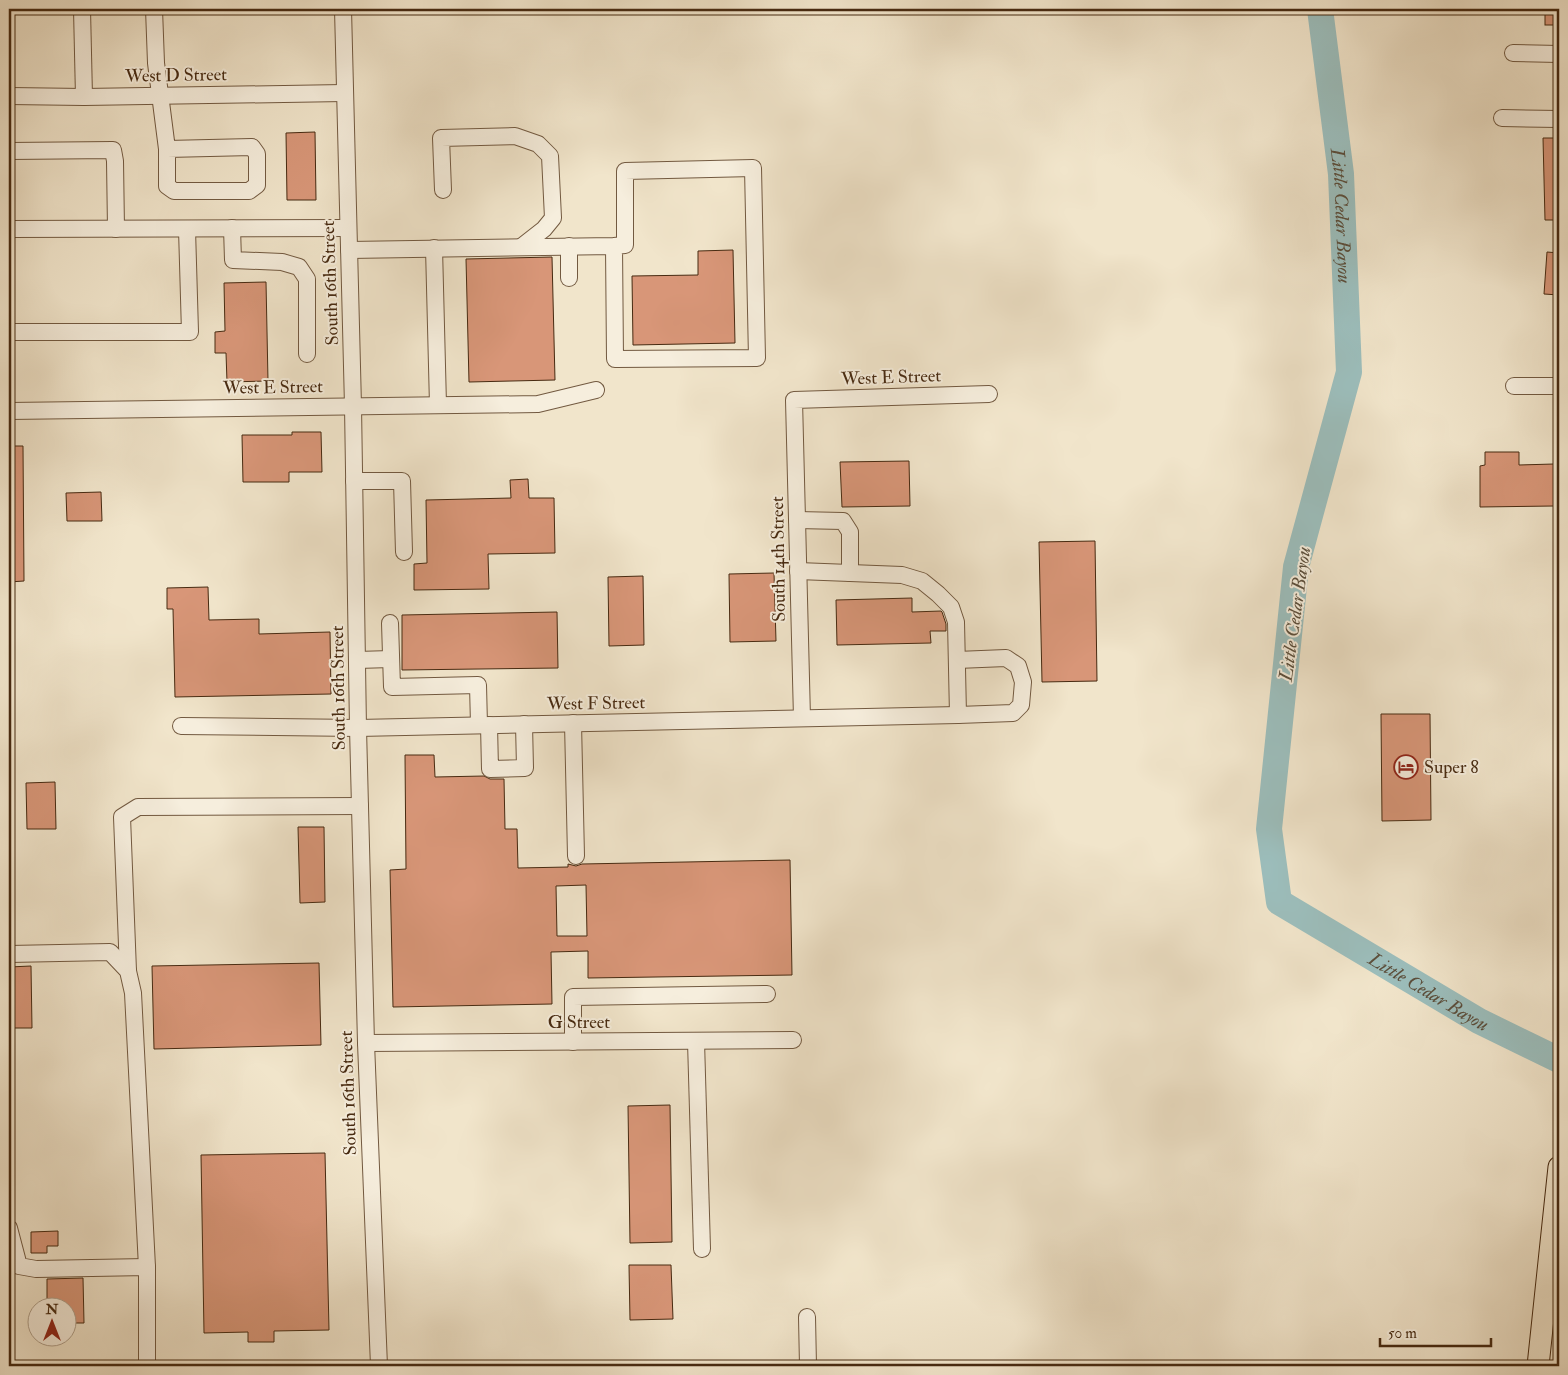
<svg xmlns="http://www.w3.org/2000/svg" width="1568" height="1375" font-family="'IM FELL Double Pica',serif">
<rect width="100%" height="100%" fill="#f1e5cb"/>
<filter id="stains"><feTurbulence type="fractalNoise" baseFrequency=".004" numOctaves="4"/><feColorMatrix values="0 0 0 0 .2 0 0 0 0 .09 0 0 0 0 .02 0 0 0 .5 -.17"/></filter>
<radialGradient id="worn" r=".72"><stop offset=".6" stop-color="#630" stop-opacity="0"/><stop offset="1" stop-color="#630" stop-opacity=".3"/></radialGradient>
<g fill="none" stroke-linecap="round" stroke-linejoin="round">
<path stroke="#9cbebc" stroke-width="26" id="s1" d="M1320,9L1341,174L1349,372L1296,567L1269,829L1279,902L1479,1021L1559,1060"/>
</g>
<g fill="#d89678" stroke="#472a11" fill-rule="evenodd">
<rect x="1545" y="9" width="14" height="16"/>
<polygon points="315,132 316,200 287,200 286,133"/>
<polygon points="1543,138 1559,138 1559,220 1545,220"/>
<polygon points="733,250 735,343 633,345 632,276 698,275 698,251"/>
<polygon points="1547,252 1559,253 1559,295 1544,294"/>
<polygon points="552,257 555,380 469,382 466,259"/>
<polygon points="266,282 268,381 227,382 226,353 215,353 215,332 225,331 224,283"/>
<polygon points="292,432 321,432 322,472 289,472 289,482 243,482 242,435 292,435"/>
<polygon points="9,446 23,446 24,581 9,582"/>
<polygon points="1485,452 1519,452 1519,465 1554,464 1554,506 1480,507 1480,466 1485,465"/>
<polygon points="909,461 910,506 842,507 840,462"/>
<polygon points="528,479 529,498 554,498 555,553 488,554 489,589 414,590 414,564 427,563 426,500 511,498 510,480"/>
<polygon points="101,492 102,521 67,521 66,493"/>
<polygon points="1095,541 1097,681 1042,682 1039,542"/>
<polygon points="774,573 776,641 730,642 729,574"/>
<polygon points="643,576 644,645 609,646 608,577"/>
<polygon points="208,587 209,620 259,619 259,634 330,632 331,694 175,697 173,609 167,609 167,588"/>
<polygon points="912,598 912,612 941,611 942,612 946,624 946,631 930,631 931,643 837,645 836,600"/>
<polygon points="557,612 558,668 402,670 402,615"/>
<polygon points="1381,714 1430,714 1431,820 1382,821"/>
<path d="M405,755H434L435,777L484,776L490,779H504L505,829H517L518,868L568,867V864L576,866L582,864L790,860L792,975L588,978V951L551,952L552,1004L393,1007L390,870L406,869ZM586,885L587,936H557L556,886Z"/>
<polygon points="55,782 56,829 27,829 26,783"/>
<polygon points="298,827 324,827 325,902 300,903"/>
<polygon points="319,963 321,1045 154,1049 152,966"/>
<polygon points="31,966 32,1028 9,1028 9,967"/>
<polygon points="670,1105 672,1242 630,1243 628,1106"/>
<polygon points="325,1153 329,1330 274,1331 274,1342 248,1342 248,1332 204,1333 201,1155"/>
<polygon points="58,1231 58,1246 47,1246 47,1253 31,1253 31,1232"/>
<polygon points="629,1265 671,1265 673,1319 630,1320"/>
<polygon points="83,1278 84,1323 68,1323 68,1308 47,1308 47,1279"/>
</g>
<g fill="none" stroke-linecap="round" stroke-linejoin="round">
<g stroke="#725940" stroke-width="18">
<g id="minor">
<polyline points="82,9 84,97"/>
<polyline points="154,9 156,63 167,149 167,186 174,191 249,191 257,185 257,154 252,147 167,149"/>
<polyline points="343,9 353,406 358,728 366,1043 379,1366"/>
<polyline points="1513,53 1559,54"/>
<polyline points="9,96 84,97 344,93"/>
<polyline points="1502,118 1559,119"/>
<polyline points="9,151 113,150 115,161 116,229"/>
<polyline points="443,190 441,138 515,136 538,144 550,156 553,218 544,229 521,247"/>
<polyline points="232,228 233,260 282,262 299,267 307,279 307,354"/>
<polyline points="9,229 348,228"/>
<polyline points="569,246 569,278"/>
<polyline points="434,248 438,405"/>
<polyline points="349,250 614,246 615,359 757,358 753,168 625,171 625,245 614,246"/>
<polyline points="9,332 190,332 187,229"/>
<polyline points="1514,386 1559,386"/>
<polyline points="9,411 538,404 596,390"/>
<polyline points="354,481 402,481 404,552"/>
<polyline points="797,520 843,521 850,532 850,573"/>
<polyline points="798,571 902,575 922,581 938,594 951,607 956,622 958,715"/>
<polyline points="390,623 392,687 478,685 479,725"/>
<polyline points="357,660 391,659"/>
<polyline points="802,718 794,400 989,394"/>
<polyline points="573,723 576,856"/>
<polyline points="489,725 490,769 525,768 524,724"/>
<polyline points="181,726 358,728 958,715 1013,713 1021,705 1023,682 1018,666 1006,658 957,660"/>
<polyline points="9,954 110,952 128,971 133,993 147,1267"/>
<polyline points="128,971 122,817 138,807 360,806"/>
<polyline points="696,1041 702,1249"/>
<polyline points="573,1042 573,997 767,994"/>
<polyline points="366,1043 793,1040"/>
<polyline points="9,1228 19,1266 36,1269 147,1267 147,1366"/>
<polyline points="807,1317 808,1366"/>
</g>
</g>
<g stroke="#472a11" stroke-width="23">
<polyline id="major" points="1538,1366 1559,1167"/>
</g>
<use href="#minor" stroke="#f6eedd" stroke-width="16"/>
<use href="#major" stroke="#f1e5cb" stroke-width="21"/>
</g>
<defs>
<g id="hotel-ring" transform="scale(1.25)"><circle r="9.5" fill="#f6eedd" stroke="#8f2418" stroke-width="1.5"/><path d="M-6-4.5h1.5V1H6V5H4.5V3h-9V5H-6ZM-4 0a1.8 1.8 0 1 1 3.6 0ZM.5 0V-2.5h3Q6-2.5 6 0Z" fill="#8f2418"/></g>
</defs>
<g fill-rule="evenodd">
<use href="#hotel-ring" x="1406" y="767"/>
</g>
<g text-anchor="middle" stroke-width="4" stroke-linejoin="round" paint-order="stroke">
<g font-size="18" fill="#472a11" stroke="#f6eedd">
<text transform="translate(176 75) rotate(-1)" y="6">West D Street</text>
<text transform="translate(330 283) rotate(-92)" y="6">South 16th Street</text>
<text transform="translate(891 377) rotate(-2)" y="6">West E Street</text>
<text transform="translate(273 387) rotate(-1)" y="6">West E Street</text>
<text transform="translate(778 559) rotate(-91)" y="6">South 14th Street</text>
<text transform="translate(338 688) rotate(-91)" y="6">South 16th Street</text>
<text transform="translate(596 703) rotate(-1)" y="6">West F Street</text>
<text x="579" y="1028">G Street</text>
<text transform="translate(348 1093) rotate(-92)" y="6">South 16th Street</text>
</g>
<g font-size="18" fill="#472a11" stroke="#f6eedd" text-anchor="start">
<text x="1424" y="773">Super 8</text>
</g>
<g font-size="19" font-style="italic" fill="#5c4f3c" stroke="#f6eedd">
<text dy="7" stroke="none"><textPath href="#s1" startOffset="208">Little Cedar Bayou</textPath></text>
<text transform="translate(1294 614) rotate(-82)" y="7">Little Cedar Bayou</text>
<text dy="7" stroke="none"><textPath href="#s1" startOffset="1078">Little Cedar Bayou</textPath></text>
</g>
</g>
<rect width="1568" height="1375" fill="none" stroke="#f1e5cb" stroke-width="30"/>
<rect x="10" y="10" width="1548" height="1355" fill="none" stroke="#472a11" stroke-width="2.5"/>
<rect x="15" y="15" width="1538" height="1345" fill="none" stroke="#472a11"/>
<g transform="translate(52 1322)"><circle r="24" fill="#f6eedd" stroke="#b0a08b"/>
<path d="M0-4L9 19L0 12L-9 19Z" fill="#8f2418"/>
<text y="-8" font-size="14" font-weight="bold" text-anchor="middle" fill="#472a11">N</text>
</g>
<path d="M1380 1338v8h111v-8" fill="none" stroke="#472a11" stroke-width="2.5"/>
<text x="1388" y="1338" font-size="15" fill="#472a11" stroke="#f6eedd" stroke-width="4" paint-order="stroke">50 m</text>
<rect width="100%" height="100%" filter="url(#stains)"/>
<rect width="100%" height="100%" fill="url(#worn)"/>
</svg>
